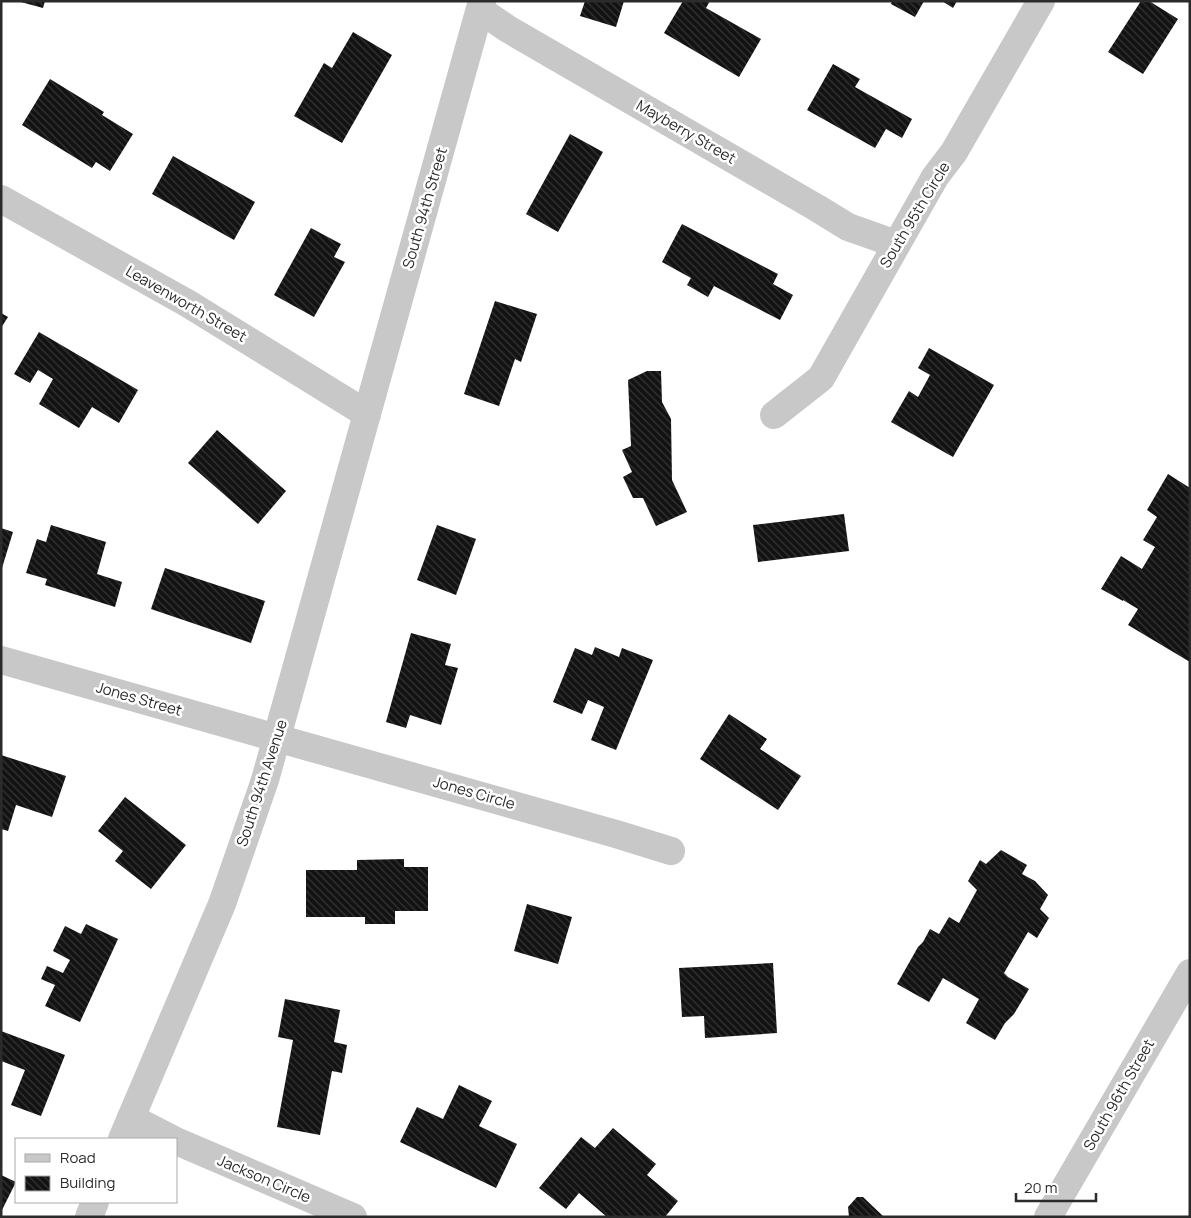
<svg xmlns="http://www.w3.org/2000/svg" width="1191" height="1218" font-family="Manrope,sans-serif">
<defs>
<pattern id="building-back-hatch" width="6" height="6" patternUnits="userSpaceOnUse" patternTransform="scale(1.25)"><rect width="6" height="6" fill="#121212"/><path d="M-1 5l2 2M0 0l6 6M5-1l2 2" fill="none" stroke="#353535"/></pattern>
</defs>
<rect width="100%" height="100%" fill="#fff"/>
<g fill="url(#building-back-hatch)">
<polygon points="17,1 45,1 43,8"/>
<polygon points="585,1 624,1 616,27 580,16"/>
<polygon points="683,1 710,1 706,8 761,39 739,77 664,33"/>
<polygon points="892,1 924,1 915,17 891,4"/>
<polygon points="942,1 957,1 953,8"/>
<polygon points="1141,1 1149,1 1178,19 1143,74 1108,52"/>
<polygon points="353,32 392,55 342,143 294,116 324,63 332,68"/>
<polygon points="833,64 860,79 855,87 912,119 902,138 886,129 875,148 807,110"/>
<polygon points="50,79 104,112 102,115 133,134 110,171 96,162 92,168 22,125"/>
<polygon points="570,134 603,152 558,232 526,214"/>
<polygon points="173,156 255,202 234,240 152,194"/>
<polygon points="682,224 778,274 773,284 793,295 780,320 714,286 708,297 687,285 691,278 662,262"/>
<polygon points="311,228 341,244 334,257 345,262 314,317 274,295"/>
<polygon points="495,301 537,314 521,362 515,359 499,406 464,394"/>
<polygon points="1,313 8,317 1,328"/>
<polygon points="39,332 138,390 119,423 92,407 79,428 39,404 53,379 38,370 30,383 14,374"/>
<polygon points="929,348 994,385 953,457 891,422 909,391 918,397 930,375 918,368"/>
<polygon points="647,371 661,371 662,402 671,419 672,480 687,512 656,526 643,498 633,498 623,477 632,472 622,450 631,446 628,380"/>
<polygon points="217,430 286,491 258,524 188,463"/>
<polygon points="1168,474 1190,488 1190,662 1128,625 1138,609 1123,600 1123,601 1101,589 1121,556 1142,569 1155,547 1143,540 1157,517 1147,510"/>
<polygon points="844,514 849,551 758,562 753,525"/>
<polygon points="51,525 106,542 97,574 122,582 115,607 45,585 47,579 26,573 37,539 46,542"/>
<polygon points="437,525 476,539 456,595 417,580"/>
<polygon points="1,528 13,532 2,568 1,568"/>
<polygon points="165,568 265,601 251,643 151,609"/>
<polygon points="411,633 451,644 445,665 458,668 441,725 410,715 406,728 386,722"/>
<polygon points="595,647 619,657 622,648 653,660 616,750 591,740 604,707 588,700 582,714 553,702 575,648 592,655"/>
<polygon points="729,714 767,739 760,749 801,776 778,810 700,759"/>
<polygon points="1,755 66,776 52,817 16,805 8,831 1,829"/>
<polygon points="125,797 186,845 151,889 115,861 123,851 98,831"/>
<polygon points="1001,850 1027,865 1022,874 1035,881 1048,895 1040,909 1049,918 1037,938 1028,932 1004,973 1008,977 1029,989 1014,1014 1005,1023 995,1040 966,1023 979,999 943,978 929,1002 897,984 918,947 923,942 930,929 939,934 949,917 959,923 977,890 968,881 980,860 986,864"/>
<polygon points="404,859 404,867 428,867 428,911 395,911 395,924 365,924 365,917 306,917 306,870 357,870 357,860"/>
<polygon points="527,904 572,917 558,964 514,951"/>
<polygon points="86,924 118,939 80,1022 45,1006 55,985 41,979 47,966 63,973 70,960 53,951 65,926 81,934"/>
<polygon points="773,963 777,1033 705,1038 704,1016 682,1017 679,968"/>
<polygon points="285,999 340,1010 334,1042 347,1045 342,1073 332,1071 320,1135 277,1127 293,1040 278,1037"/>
<polygon points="1,1031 65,1055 41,1116 11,1105 25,1070 1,1061"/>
<polygon points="459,1085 492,1101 479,1126 517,1144 496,1188 400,1142 417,1107 443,1119"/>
<polygon points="613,1128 656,1164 647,1175 678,1201 665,1217 607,1217 579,1193 566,1209 539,1188 581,1137 595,1148"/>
<polygon points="1,1175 16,1182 1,1212"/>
<polygon points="857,1197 863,1197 884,1217 849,1217 848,1207"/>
</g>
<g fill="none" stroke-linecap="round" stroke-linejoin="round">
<g stroke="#c8c8c8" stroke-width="28">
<polyline points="480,10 508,29 817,208 848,227 896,244"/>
<polyline points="1,199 187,303 367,414"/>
<polyline points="774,415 821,378 935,177 954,152 1041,1"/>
<polyline points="1,660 616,834 671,851"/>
<polyline points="131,1118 172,1139"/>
<polyline points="122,1139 222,904 265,780 482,1"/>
<polyline points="176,1141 353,1217"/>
<polyline points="89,1217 95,1202"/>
<polyline points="1048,1217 1190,973"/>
</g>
</g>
<g text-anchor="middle" stroke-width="5" stroke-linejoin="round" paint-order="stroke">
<g font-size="15" fill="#2b2b2b" stroke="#fff">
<text transform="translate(686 132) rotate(30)" y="5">Mayberry Street</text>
<text transform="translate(425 208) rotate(-74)" y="5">South 94th Street</text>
<text transform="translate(915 215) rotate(-59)" y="5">South 95th Circle</text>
<text transform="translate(186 304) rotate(30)" y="5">Leavenworth Street</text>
<text transform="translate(139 699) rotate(16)" y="5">Jones Street</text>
<text transform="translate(262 783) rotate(-72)" y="5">South 94th Avenue</text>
<text transform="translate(474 793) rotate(16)" y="5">Jones Circle</text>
<text transform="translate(1119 1095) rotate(-60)" y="5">South 96th Street</text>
<text transform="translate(264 1179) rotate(23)" y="5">Jackson Circle</text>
</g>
</g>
<rect width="1191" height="1218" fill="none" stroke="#2b2b2b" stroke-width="5"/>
<rect x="15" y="1138" width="162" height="65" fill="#ffffff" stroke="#aaaaaa"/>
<rect x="25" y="1154" width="25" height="8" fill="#c8c8c8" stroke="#aaaaaa"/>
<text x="60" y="1163" font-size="15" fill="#2b2b2b">Road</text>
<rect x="25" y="1176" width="25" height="15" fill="url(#building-back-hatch)" stroke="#aaaaaa"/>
<text x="60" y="1188" font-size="15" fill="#2b2b2b">Building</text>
<path d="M1016 1193v8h80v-8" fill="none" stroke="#2b2b2b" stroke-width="2.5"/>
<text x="1024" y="1193" font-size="15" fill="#2b2b2b" stroke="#ffffff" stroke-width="4" paint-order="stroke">20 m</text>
</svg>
